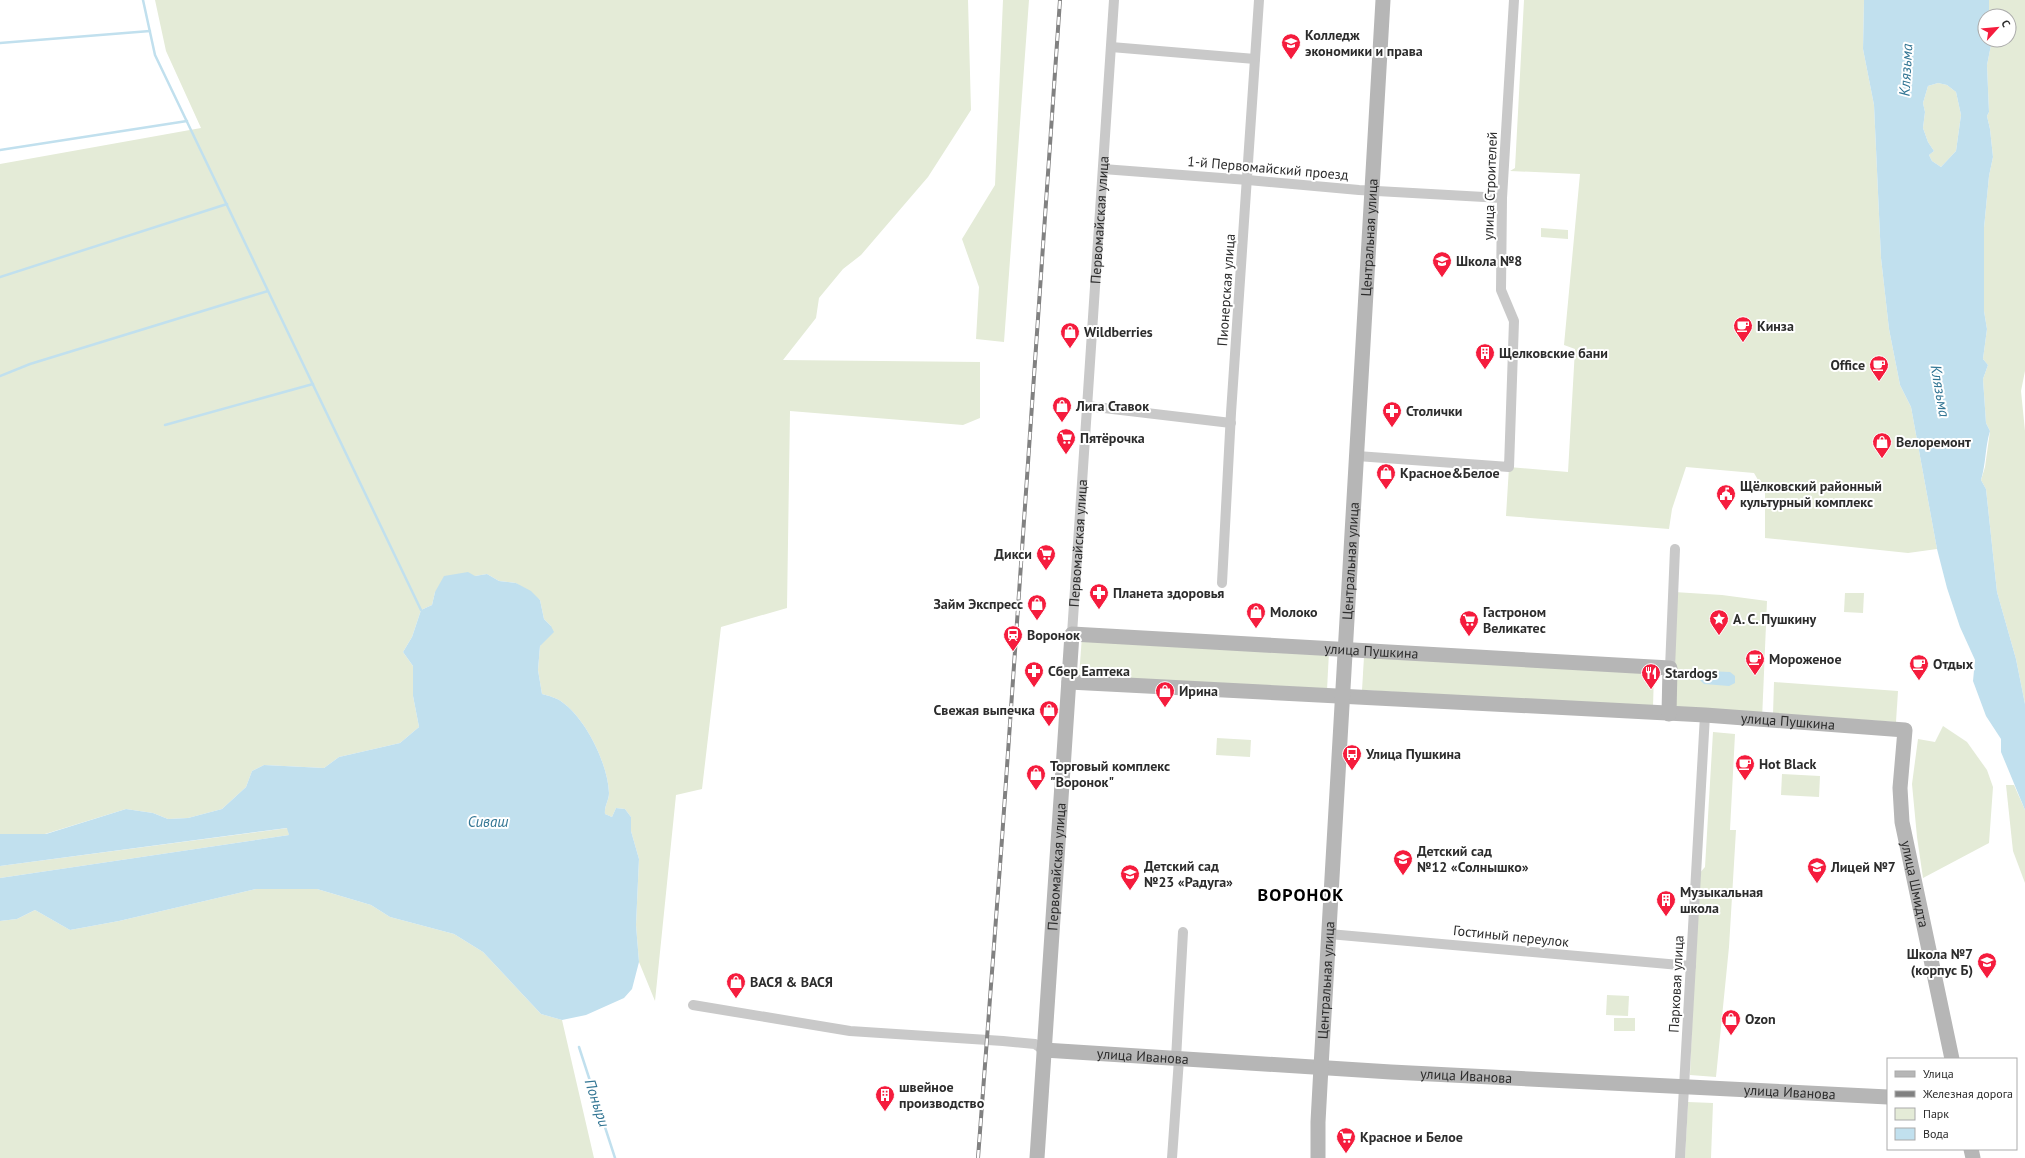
<svg xmlns="http://www.w3.org/2000/svg" width="2025" height="1158" font-family="'PT Sans',sans-serif">
<rect width="100%" height="100%" fill="#fff"/>
<g fill="#e4ebd7">
<path d="M155,0H968L971,110L928,177L861,255L843,269L819,298L816,318L783,360L980,362V418L963,425L790,411L787,608L721,627L702,789L676,795L655,1001L639,962L636,925L639,859L631,831V817L625,809L616,808L612,817L605,814C604,806 609,801 609,793C608,764 586,719 562,702C557,698 549,696 542,694L538,670L540,646L551,626L544,619L540,600L516,583L499,581L487,574L475,576L435,592L432,605L421,610L412,637L403,652L413,666V696L419,727L400,743L339,757L324,768L264,765L252,771L246,787L222,809L188,818L168,819L153,813L126,809L45,834H0V164L201,128L166,51Z"/>
<polygon points="1003,0 1029,0 1004,342 976,339 979,287 962,239 995,185"/>
<polygon points="1524,0 1864,0 1863,49 1874,105 1881,258 1889,329 1900,385 1911,407 1937,549 1908,553 1765,538 1765,492 1754,473 1686,467 1672,509 1669,529 1506,516 1509,467 1568,472 1575,349 1564,345 1580,174 1510,171 1515,168"/>
<polygon points="1989,0 2025,0 2025,371 2021,391 2025,431 2025,704 2016,659 1997,592 1986,489 1981,480 1985,467 1990,431 1986,423 1983,379 1988,365 1983,359 1987,329 1984,311 1984,228 1989,176 1993,157 1990,129 1987,116 1989,112 1987,65 1992,40 2009,40 2009,16 1989,16"/>
<polygon points="1938,83 1947,85 1956,92 1961,115 1956,151 1941,167 1932,161 1929,155 1934,151 1928,142 1923,128 1925,112 1923,103 1928,86"/>
<polygon points="1541,228 1568,230 1568,239 1541,237"/>
<polygon points="1674,592 1722,595 1767,601 1762,720 1669,714"/>
<polygon points="1845,593 1864,593 1863,613 1844,612"/>
<polygon points="1082,636 1329,652 1327,690 1079,677"/>
<polygon points="1364,657 1654,673 1653,707 1362,690"/>
<polygon points="1774,682 1898,691 1896,722 1773,714"/>
<polygon points="1943,726 1967,742 1987,770 1993,787 1989,843 1923,878 1917,837 1912,784 1918,739 1935,742"/>
<polygon points="1713,732 1735,734 1730,830 1736,830 1729,947 1716,1077 1690,1075 1698,875 1705,867"/>
<polygon points="1217,738 1251,740 1250,757 1216,755"/>
<polygon points="1782,774 1820,776 1819,797 1781,795"/>
<polygon points="2006,785 2014,785 2025,810 2025,883 2013,851"/>
<polygon points="288,828 289,835 0,878 0,866"/>
<polygon points="256,889 317,889 371,905 390,917 454,934 483,952 541,1014 562,1020 594,1158 0,1158 0,921 17,919 35,910 70,930 119,921"/>
<polygon points="1607,995 1629,996 1628,1016 1606,1015"/>
<rect x="1614" y="1018" width="21" height="13"/>
<polygon points="1688,1102 1713,1103 1711,1158 1685,1158"/>
</g>
<g fill="#c1e0ee" fill-rule="evenodd">
<path d="M1864,0H1989V16H1985V40H1992L1987,65L1989,112L1987,116L1990,129L1993,157L1989,176L1984,228V311L1987,329L1983,359L1988,365L1983,379L1986,423L1990,431C1985,447 1986,464 1981,480L1986,489L1997,592L2016,659L2025,704V810L2001,752V739L1986,716L1973,681L1975,660L1960,627L1947,588L1937,549L1911,407L1900,385L1889,329L1881,258L1874,105L1863,49ZM1938,83L1947,85L1956,92L1961,115L1956,151L1941,167L1932,161L1929,155L1934,151L1928,142L1923,128L1925,112L1923,103L1928,86Z"/>
<path d="M468,572L475,576L487,574L499,581L516,583L531,591L540,600L544,619L551,626L554,632L540,646L538,670L542,694C549,696 557,698 562,702C586,719 608,764 609,793C609,801 604,806 605,814L612,817L616,808L625,809L631,817V831L639,859L636,925L639,962L632,989L624,998L586,1015L562,1020L541,1014L483,952L454,934L390,917L371,905L317,889H256L119,921L70,930L35,910L17,919L0,921V878L289,835L287,828L0,866V834H46L126,809L153,813L168,819L188,818L222,809L246,787L252,771L264,765L324,768L339,757L400,743L419,727L413,696V666L403,652L412,637L421,610L432,605L435,592L444,576Z"/>
<polygon points="1707,671 1730,672 1735,676 1735,683 1729,686 1704,684 1700,680 1700,675"/>
</g>
<g fill="none" stroke-linecap="round" stroke-linejoin="round">
<g stroke="#c1e0ee" stroke-width="2.5">
<polyline points="143,0 155,55 421,610"/>
<polyline points="0,43 150,31"/>
<polyline points="0,150 187,121"/>
<polyline points="0,277 227,204"/>
<polyline points="0,376 30,364 268,291"/>
<polyline points="165,425 313,384"/>
<polyline points="579,1047 615,1158"/>
</g>
<g stroke="#c9c9c9" stroke-width="10">
<polyline points="1111,47 1255,59"/>
<polyline points="1103,169 1248,180 1359,190 1502,198"/>
<polyline points="1087,406 1231,423"/>
<polyline points="1357,456 1509,467 1514,321 1501,290 1502,198 1514,0"/>
<polyline points="1222,583 1231,413 1259,0"/>
<path id="s1" d="M1072,634L1114,0"/>
<polyline points="1670,668 1675,549"/>
<polyline points="1329,934 1691,966"/>
<polyline points="693,1005 850,1031 1003,1041 1035,1044 1044,1050"/>
<polyline points="1176,1059 1183,932"/>
<polyline points="1172,1158 1179,1059"/>
<polyline points="1680,1158 1705,715"/>
</g>
<g stroke="#b6b6b6" stroke-width="15">
<path id="s2" d="M1069,682L1705,715L1905,730L1900,788L1902,822L1952,1059"/>
<path id="s3" d="M1044,1050L1391,1072L1888,1097"/>
<polyline points="1971,1149 1973,1158"/>
<path id="s4" d="M1037,1158L1072,634L1670,668L1669,714"/>
<path id="s5" d="M1318,1158V1122L1321,1067L1383,0"/>
</g>
<g stroke="#818181" stroke-width="4">
<polyline id="rail" points="978,1158 1002,839 1060,0"/>
</g>
<use href="#rail" stroke="#fff" stroke-width="2.5" stroke-dasharray="8" stroke-linecap="butt"/>
</g>
<defs>
<g id="university-pin" transform="scale(1)"><path d="M0 17L-7.5 6A9.5 9.5 0 1 1 7.5 6Z" fill="#f51c3d" stroke="#fff"/><path d="M0-5L7-2L0 1L-7-2ZM-4 1L0 2.5L4 1V4Q0 6-4 4Z" fill="#fff"/></g>
<g id="school-pin" transform="scale(1)"><path d="M0 17L-7.5 6A9.5 9.5 0 1 1 7.5 6Z" fill="#f51c3d" stroke="#fff"/><path d="M0-5L7-2L0 1L-7-2ZM-4 1L0 2.5L4 1V4Q0 6-4 4Z" fill="#fff"/></g>
<g id="cafe-pin" transform="scale(1)"><path d="M0 17L-7.5 6A9.5 9.5 0 1 1 7.5 6Z" fill="#f51c3d" stroke="#fff"/><path d="M-5.5-4.5H6V0H3Q3 3.5 0 3.5H-2.5Q-5.5 3.5-5.5 0ZM3-3.2v2h1.7v-2ZM-6 4.5H4V6H-6Z" fill="#fff"/></g>
<g id="shop-pin" transform="scale(1)"><path d="M0 17L-7.5 6A9.5 9.5 0 1 1 7.5 6Z" fill="#f51c3d" stroke="#fff"/><path d="M-5-2.5h2.3a2.7 3.5 0 0 1 5.4 0H5L5.5 6h-11ZM-1.5-2.5h3a1.5 2.3 0 0 0-3 0Z" fill="#fff"/></g>
<g id="building-pin" transform="scale(1)"><path d="M0 17L-7.5 6A9.5 9.5 0 1 1 7.5 6Z" fill="#f51c3d" stroke="#fff"/><path d="M-4-6H4V6H1V3H-1V6H-4ZM-2.5-4.3h1.7v1.8h-1.7ZM.8-4.3h1.7v1.8H.8ZM-2.5-1h1.7V.8h-1.7ZM.8-1h1.7V.8H.8Z" fill="#fff"/></g>
<g id="pharmacy-pin" transform="scale(1)"><path d="M0 17L-7.5 6A9.5 9.5 0 1 1 7.5 6Z" fill="#f51c3d" stroke="#fff"/><path d="M-2-6h4v4h4v4h-4v4h-4v-4h-4v-4h4Z" fill="#fff"/></g>
<g id="supermarket-pin" transform="scale(1)"><path d="M0 17L-7.5 6A9.5 9.5 0 1 1 7.5 6Z" fill="#f51c3d" stroke="#fff"/><path d="M-6-5.5h2.5l.6 2H6L4.5 2H-2.5L-4.4-4H-6ZM-1.5 3.2a1.3 1.3 0 1 0 .1 0ZM3 3.2a1.3 1.3 0 1 0 .1 0Z" fill="#fff"/></g>
<g id="civic-pin" transform="scale(1)"><path d="M0 17L-7.5 6A9.5 9.5 0 1 1 7.5 6Z" fill="#f51c3d" stroke="#fff"/><path d="M-.6-6.5H3V-4.5H.6V-3L4-1V1h2V6H-6V1h2V-1L-.6-3ZM-1.2 2.5V6h2.4V2.5Z" fill="#fff"/></g>
<g id="sight-pin" transform="scale(1)"><path d="M0 17L-7.5 6A9.5 9.5 0 1 1 7.5 6Z" fill="#f51c3d" stroke="#fff"/><path d="M0-6L1.8-2.2L6-1.7L2.9 1.2L3.7 5.4L0 3.3L-3.7 5.4L-2.9 1.2L-6-1.7L-1.8-2.2Z" fill="#fff"/></g>
<g id="station-pin" transform="scale(1)"><path d="M0 17L-7.5 6A9.5 9.5 0 1 1 7.5 6Z" fill="#f51c3d" stroke="#fff"/><path d="M-3-6H3Q5-6 5-4V2Q5 4 3 4L4.5 6H3L1.5 4h-3L-3 6H-4.5L-3 4Q-5 4-5 2V-4Q-5-6-3-6ZM-3.5-4v3h7v-3ZM-3.5 1v1.5H-2V1ZM2 1v1.5H3.5V1Z" fill="#fff"/></g>
<g id="restaurant-pin" transform="scale(1)"><path d="M0 17L-7.5 6A9.5 9.5 0 1 1 7.5 6Z" fill="#f51c3d" stroke="#fff"/><path d="M-5-6h1v4h1v-4h1v4h1v-4h1v5L-1.5 .5V6h-2V.5L-5-1ZM5-6V6H3V1.5H1.5Q1.5-4 5-6Z" fill="#fff"/></g>
<g id="bus-pin" transform="scale(1)"><path d="M0 17L-7.5 6A9.5 9.5 0 1 1 7.5 6Z" fill="#f51c3d" stroke="#fff"/><path d="M-5-6H5V4H4V6H2V4H-2V6H-4V4H-5ZM-3.5-4V0h7V-4ZM-3.5 1.2v1.5H-2V1.2ZM2 1.2v1.5H3.5V1.2Z" fill="#fff"/></g>
</defs>
<g fill-rule="evenodd">
<use href="#university-pin" x="1291" y="43"/>
<use href="#school-pin" x="1442" y="261"/>
<use href="#cafe-pin" x="1743" y="326"/>
<use href="#shop-pin" x="1070" y="332"/>
<use href="#building-pin" x="1485" y="353"/>
<use href="#cafe-pin" x="1879" y="365"/>
<use href="#shop-pin" x="1062" y="406"/>
<use href="#pharmacy-pin" x="1392" y="411"/>
<use href="#supermarket-pin" x="1066" y="438"/>
<use href="#shop-pin" x="1882" y="442"/>
<use href="#shop-pin" x="1386" y="473"/>
<use href="#civic-pin" x="1726" y="494"/>
<use href="#supermarket-pin" x="1046" y="554"/>
<use href="#pharmacy-pin" x="1099" y="593"/>
<use href="#shop-pin" x="1037" y="604"/>
<use href="#shop-pin" x="1256" y="612"/>
<use href="#sight-pin" x="1719" y="619"/>
<use href="#supermarket-pin" x="1469" y="620"/>
<use href="#station-pin" x="1013" y="635"/>
<use href="#cafe-pin" x="1755" y="659"/>
<use href="#cafe-pin" x="1919" y="664"/>
<use href="#pharmacy-pin" x="1034" y="671"/>
<use href="#restaurant-pin" x="1651" y="673"/>
<use href="#shop-pin" x="1165" y="691"/>
<use href="#shop-pin" x="1049" y="710"/>
<use href="#bus-pin" x="1352" y="754"/>
<use href="#cafe-pin" x="1745" y="764"/>
<use href="#shop-pin" x="1036" y="774"/>
<use href="#school-pin" x="1403" y="859"/>
<use href="#school-pin" x="1817" y="867"/>
<use href="#school-pin" x="1130" y="874"/>
<use href="#building-pin" x="1666" y="900"/>
<use href="#school-pin" x="1987" y="962"/>
<use href="#shop-pin" x="736" y="982"/>
<use href="#shop-pin" x="1731" y="1019"/>
<use href="#building-pin" x="885" y="1095"/>
<use href="#supermarket-pin" x="1346" y="1137"/>
</g>
<g text-anchor="middle" stroke-width="4" stroke-linejoin="round" paint-order="stroke">
<g font-size="14" font-weight="bold" fill="#2c2c2c" stroke="#fff" text-anchor="start">
<text x="1305" y="40">Колледж<tspan x="1305" dy="16">экономики и права</tspan></text>
<text x="1456" y="266">Школа №8</text>
<text x="1757" y="331">Кинза</text>
<text x="1084" y="337">Wildberries</text>
<text x="1499" y="358">Щелковские бани</text>
<text x="1865" y="370" text-anchor="end">Office</text>
<text x="1076" y="411">Лига Ставок</text>
<text x="1406" y="416">Столички</text>
<text x="1080" y="443">Пятёрочка</text>
<text x="1896" y="447">Велоремонт</text>
<text x="1400" y="478">Красное&amp;Белое</text>
<text x="1740" y="491">Щёлковский районный<tspan x="1740" dy="16">культурный комплекс</tspan></text>
<text x="1032" y="559" text-anchor="end">Дикси</text>
<text x="1113" y="598">Планета здоровья</text>
<text x="1023" y="609" text-anchor="end">Займ Экспресс</text>
<text x="1270" y="617">Moлоко</text>
<text x="1483" y="617">Гастроном<tspan x="1483" dy="16">Великатес</tspan></text>
<text x="1733" y="624">А. С. Пушкину</text>
<text x="1027" y="640">Воронок</text>
<text x="1769" y="664">Мороженое</text>
<text x="1933" y="669">Отдых</text>
<text x="1048" y="676">Сбер Еаптека</text>
<text x="1665" y="678">Stardogs</text>
<text x="1179" y="696">Ирина</text>
<text x="1035" y="715" text-anchor="end">Свежая выпечка</text>
<text x="1366" y="759">Улица Пушкина</text>
<text x="1759" y="769">Hot Black</text>
<text x="1050" y="771">Торговый комплекс<tspan x="1050" dy="16">"Воронок"</tspan></text>
<text x="1417" y="856">Детский сад<tspan x="1417" dy="16">№12 «Солнышко»</tspan></text>
<text x="1144" y="871">Детский сад<tspan x="1144" dy="16">№23 «Радуга»</tspan></text>
<text x="1831" y="872">Лицей №7</text>
<text x="1680" y="897">Музыкальная<tspan x="1680" dy="16">школа</tspan></text>
<text x="1973" y="959" text-anchor="end">Школа №7<tspan x="1973" dy="16">(корпус Б)</tspan></text>
<text x="750" y="987">ВАСЯ &amp; ВАСЯ</text>
<text x="1745" y="1024">Ozon</text>
<text x="899" y="1092">швейное<tspan x="899" dy="16">производство</tspan></text>
<text x="1360" y="1142">Красное и Белое</text>
</g>
<g font-size="14" fill="#2c2c2c" stroke="#fff">
<text transform="translate(1268 168) rotate(5)" y="5">1-й Первомайский проезд</text>
<text transform="translate(1490 186) rotate(-88)" y="5">улица Строителей</text>
<text dy="5" stroke="none"><textPath href="#s1" startOffset="415">Первомайская улица</textPath></text>
<text dy="5" stroke="none"><textPath href="#s5" startOffset="922">Центральная улица</textPath></text>
<text transform="translate(1226 290) rotate(-86)" y="5">Пионерская улица</text>
<text dy="5" stroke="none"><textPath href="#s1" startOffset="91">Первомайская улица</textPath></text>
<text dy="5" stroke="none"><textPath href="#s5" startOffset="598">Центральная улица</textPath></text>
<text dy="5" stroke="none"><textPath href="#s4" startOffset="825">улица Пушкина</textPath></text>
<text dy="5" stroke="none"><textPath href="#s2" startOffset="720">улица Пушкина</textPath></text>
<text dy="5" stroke="none"><textPath href="#s4" startOffset="292">Первомайская улица</textPath></text>
<text dy="5" stroke="none"><textPath href="#s2" startOffset="993">улица Шмидта</textPath></text>
<text transform="translate(1511 936) rotate(6)" y="5">Гостиный переулок</text>
<text dy="5" stroke="none"><textPath href="#s5" startOffset="178">Центральная улица</textPath></text>
<text transform="translate(1676 984) rotate(-87)" y="5">Парковая улица</text>
<text dy="5" stroke="none"><textPath href="#s3" startOffset="99">улица Иванова</textPath></text>
<text dy="5" stroke="none"><textPath href="#s3" startOffset="423">улица Иванова</textPath></text>
<text dy="5" stroke="none"><textPath href="#s3" startOffset="747">улица Иванова</textPath></text>
</g>
<g font-size="15" font-style="italic" fill="#337694" stroke="#fff">
<text transform="translate(1906 70) rotate(-87)" y="5">Клязьма</text>
<text transform="translate(1940 391) rotate(80)" y="5">Клязьма</text>
<text x="488" y="827">Сиваш</text>
<text transform="translate(597 1103) rotate(72)" y="5">Поныри</text>
</g>
<g font-size="18" font-weight="bold" letter-spacing="1" fill="#000" stroke="#fff">
<text x="1301" y="901">ВОРОНОК</text>
</g>
</g>
<rect x="1887" y="1058" width="130" height="92" fill="#ffffff" stroke="#ababab"/>
<rect x="1895" y="1071" width="20" height="6" fill="#b6b6b6" stroke="#ababab"/>
<text x="1923" y="1078" font-size="12" fill="#2c2c2c">Улица</text>
<rect x="1895" y="1091" width="20" height="6" fill="#818181" stroke="#ababab"/>
<text x="1923" y="1098" font-size="12" fill="#2c2c2c">Железная дорога</text>
<rect x="1895" y="1108" width="20" height="12" fill="#e4ebd7" stroke="#ababab"/>
<text x="1923" y="1118" font-size="12" fill="#2c2c2c">Парк</text>
<rect x="1895" y="1128" width="20" height="12" fill="#c1e0ee" stroke="#ababab"/>
<text x="1923" y="1138" font-size="12" fill="#2c2c2c">Вода</text>
<g transform="translate(1997 28) rotate(63)"><circle r="19" fill="#ffffff" stroke="#ababab"/>
<path d="M0-3L7 15L0 10L-7 15Z" fill="#f51c3d"/>
<text y="-6" font-size="11" font-weight="bold" text-anchor="middle" fill="#2c2c2c">С</text>
</g>
</svg>
